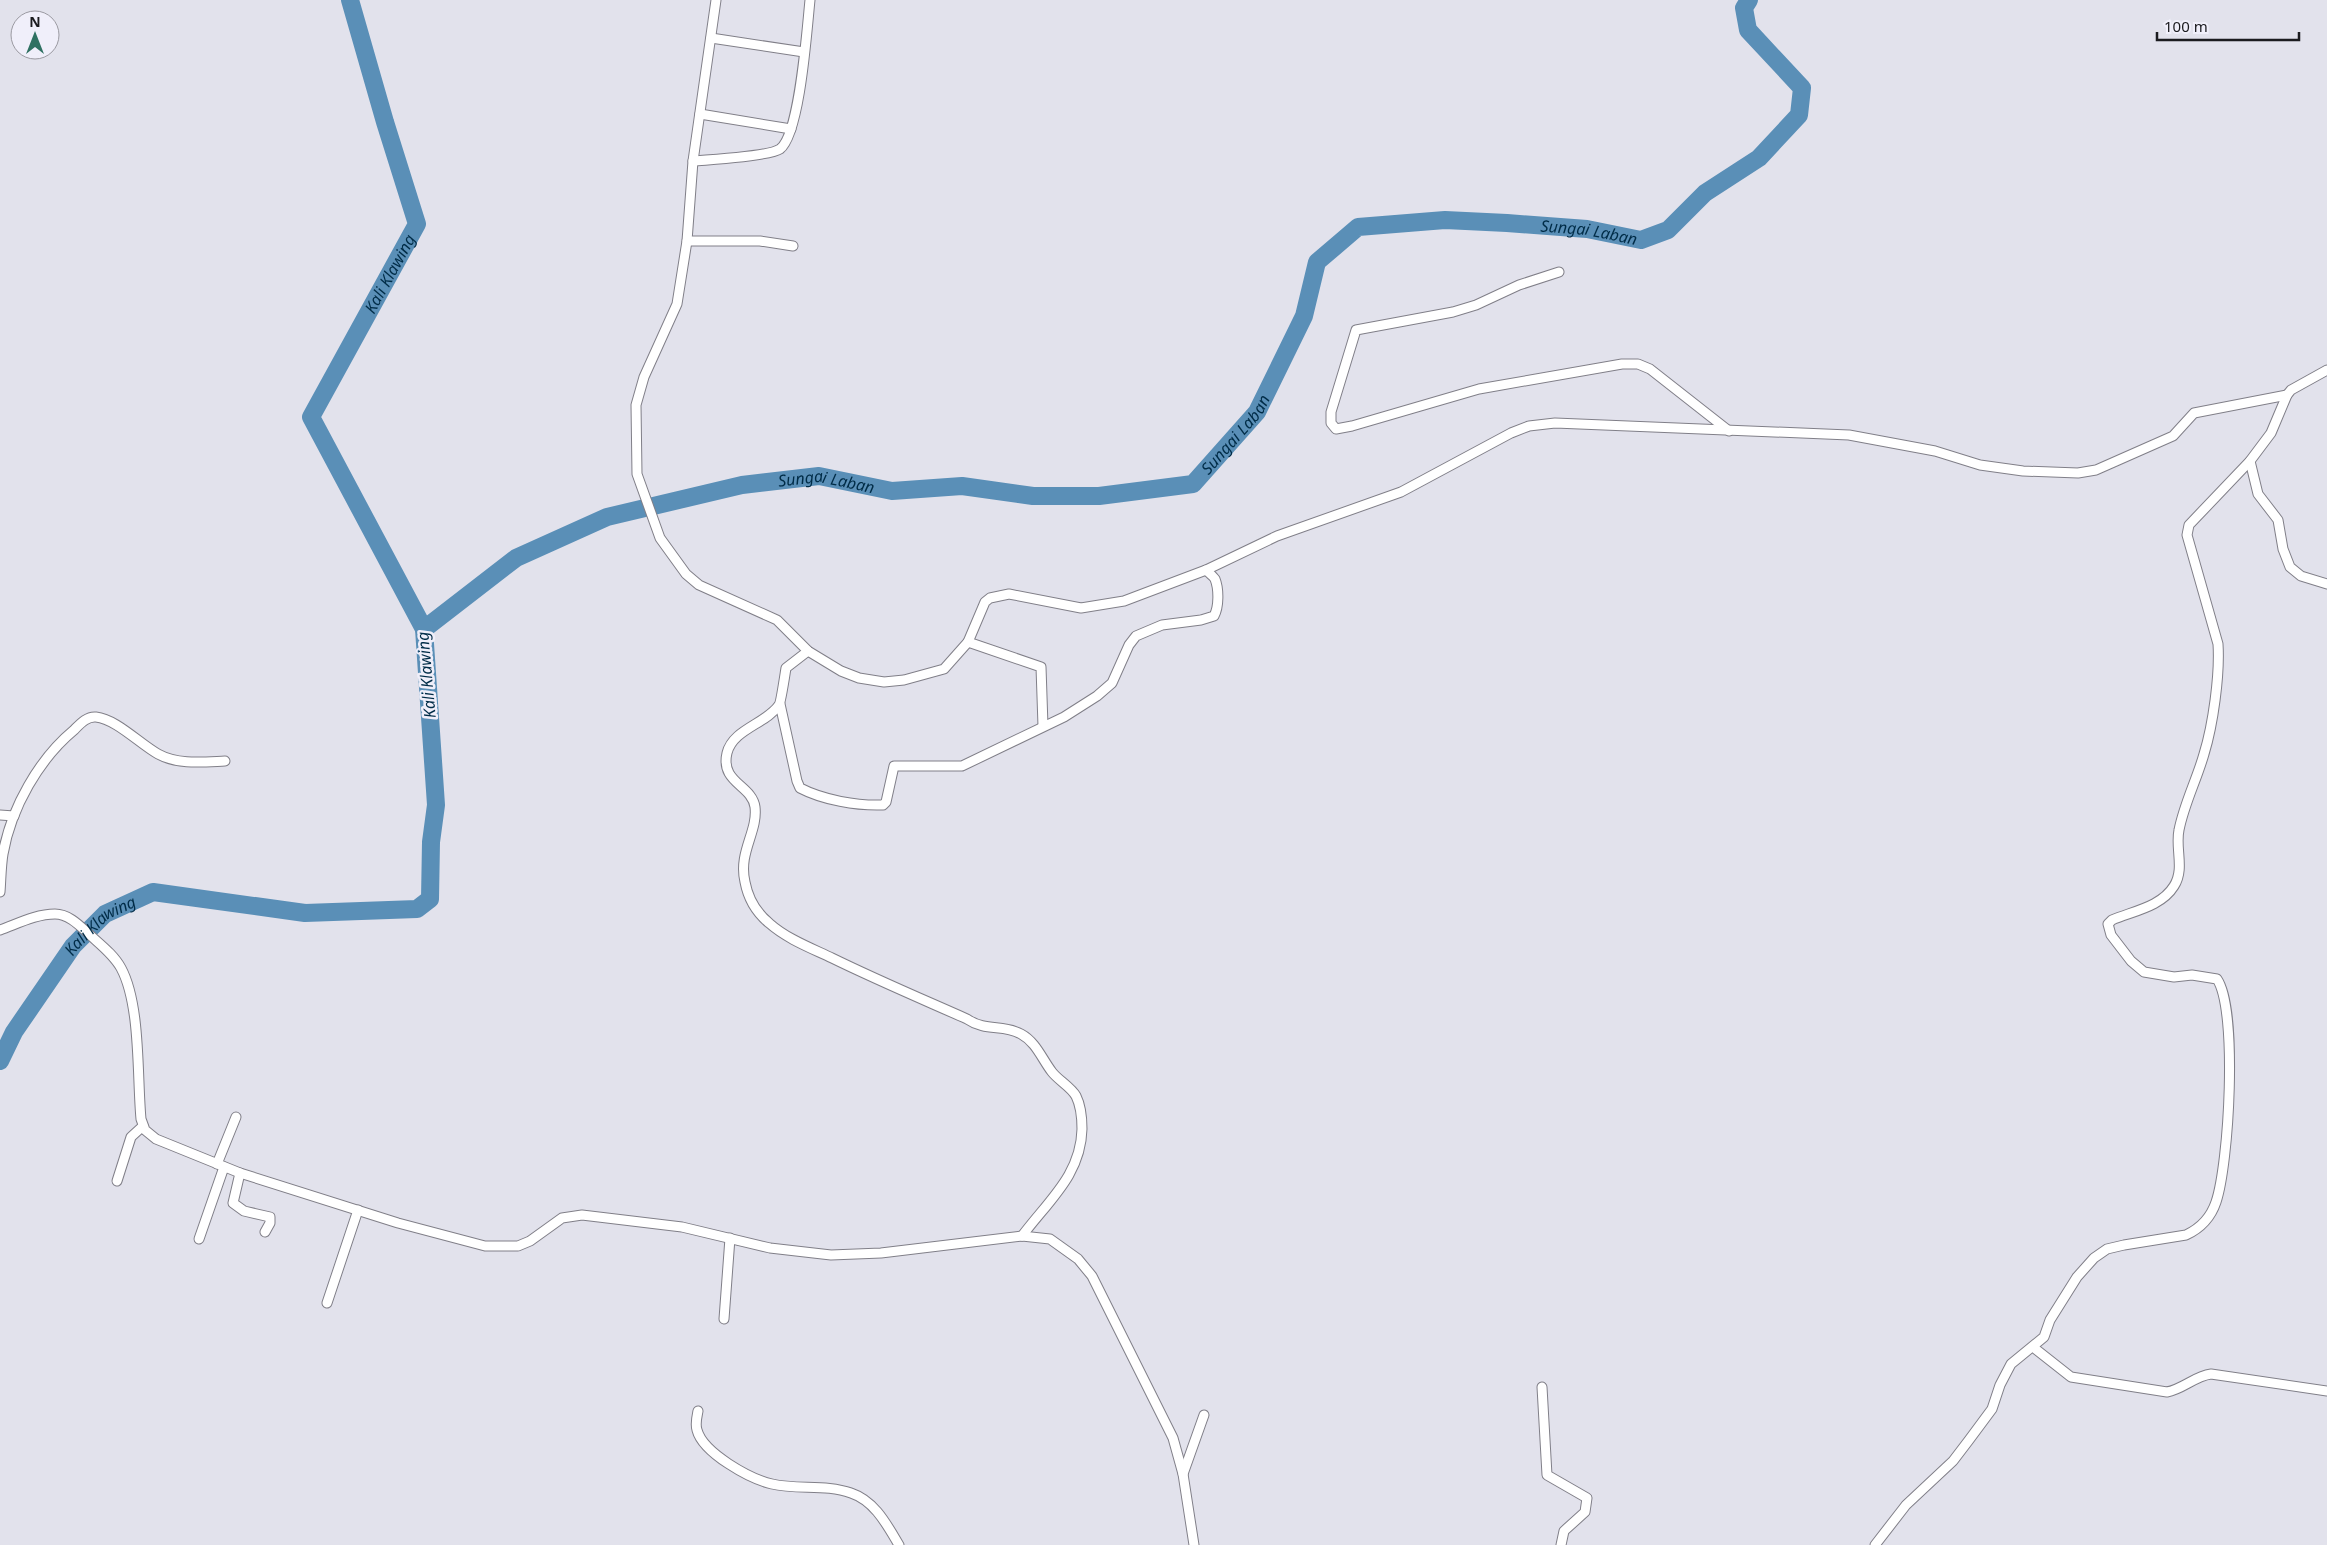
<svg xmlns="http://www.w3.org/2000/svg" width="2327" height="1545" font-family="'Noto Sans',sans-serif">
<rect width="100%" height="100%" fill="#e2e2ec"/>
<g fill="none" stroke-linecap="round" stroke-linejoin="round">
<g stroke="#5a8fb7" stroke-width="18">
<path id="s1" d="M424,629L516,558L607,517L742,485L819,476L892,491L962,486L1033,496H1099L1193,484L1257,412L1304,316L1317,262L1358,227L1445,220L1507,223L1587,229L1641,240L1668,230L1705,193L1759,158L1799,115L1802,88L1748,30L1744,8L1749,0"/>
<path id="s2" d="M0,1061L14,1032L73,946L105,914L153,892L305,913L417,909L430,899L431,842L436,805L424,629L311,417L417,224L385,122L350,0"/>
</g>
<g stroke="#807f88" stroke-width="11">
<g id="street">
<polyline points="716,0 693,161 687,241 677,304 644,377 636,405 637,474 660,538 686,574 699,585 777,620 808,651 841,671 859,678 884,682 904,680 944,669 968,642 985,602 990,598 1009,594 1081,608 1124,601 1206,570 1277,536 1401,492 1511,433 1529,426 1555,423 1849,435 1935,451 1980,465 2023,471 2078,473 2096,470 2173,436 2194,413 2287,395"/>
<polyline points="711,38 804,52"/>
<polyline points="700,114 791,129"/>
<path d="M693,161C708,160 770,156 780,149C800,134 807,28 810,0"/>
<polyline points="687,241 760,241 793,246"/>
<polyline points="1559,272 1519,285 1476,305 1453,312 1356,330 1331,412 1331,423 1336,429 1352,426 1479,389 1622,364 1638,364 1650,369 1729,431"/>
<polyline points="2250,461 2258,494 2278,520 2283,549 2290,567 2301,576 2327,584"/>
<polyline points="968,642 1041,667 1043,726"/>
<path d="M808,651L786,668C785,674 781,702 779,705C766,724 733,729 727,753C720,783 752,785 755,807C758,832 738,852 745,882C748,898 757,913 769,923C787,939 811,948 832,958C877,980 922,999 967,1019C986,1032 1003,1024 1021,1034C1036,1042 1042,1059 1052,1072C1058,1080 1071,1087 1076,1096C1081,1106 1082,1118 1082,1129C1081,1175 1048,1201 1022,1236"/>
<path d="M780,704L797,781L800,788C823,800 857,806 883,805L886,802L894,766H962L1064,717L1097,696L1112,683L1129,645L1136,636L1162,625L1201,620L1214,616C1219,607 1219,589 1215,579C1213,576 1209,573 1206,570"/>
<polyline points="0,815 14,816"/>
<path d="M0,892C1,879 1,866 3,854C11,808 39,759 74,730C80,724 87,716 96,717C116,719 140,744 158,754C178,765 203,762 225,761"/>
<path d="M0,930C17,924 36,914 55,914C69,914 80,926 90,935C101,945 114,955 121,968C141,1005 137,1077 141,1119L145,1130L156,1139L240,1173L398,1223L485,1246H518L530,1241L562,1218L582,1215L682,1227L770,1248L831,1255L881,1253L1022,1236L1050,1239L1078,1259L1092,1276L1173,1438L1183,1474L1194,1545"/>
<polyline points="217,1164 236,1117"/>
<polyline points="240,1173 233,1203 244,1211 270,1217 270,1223 265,1232"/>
<polyline points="117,1181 131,1137 143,1126"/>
<polyline points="199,1239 224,1167"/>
<polyline points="327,1303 358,1210"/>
<polyline points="724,1319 730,1238"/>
<path d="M2033,1347L2071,1377L2167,1392C2183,1389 2195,1376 2211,1374L2327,1391"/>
<polyline points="1542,1387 1547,1475 1587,1498 1585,1512 1564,1531 1561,1545"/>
<path d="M698,1411C697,1416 695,1424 697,1430C703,1453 750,1479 772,1484C798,1490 826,1484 851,1493C875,1501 887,1525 899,1545"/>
<polyline points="1183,1474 1204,1415"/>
<path d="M1875,1545L1906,1505L1953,1461L1969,1440L1992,1409L2000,1385L2011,1364L2044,1337L2050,1320L2077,1277L2094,1258L2107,1249L2124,1245L2186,1235C2201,1228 2211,1217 2216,1202C2229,1164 2238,1010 2217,979L2192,975L2174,977L2144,972L2131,961L2111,935L2108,924L2112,920C2133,911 2161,907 2174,886C2185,869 2175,848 2179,830C2184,804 2197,779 2204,754C2213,725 2220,675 2218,644L2187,535L2189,525L2250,461L2271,433L2287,395L2291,390L2327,370"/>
</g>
</g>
<use href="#street" stroke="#fff" stroke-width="9"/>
</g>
<g text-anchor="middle" stroke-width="5" stroke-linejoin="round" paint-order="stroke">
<g font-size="16" font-style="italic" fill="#002c47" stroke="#f0effa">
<text dy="6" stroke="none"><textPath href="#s1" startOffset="1354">Sungai Laban</textPath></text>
<text dy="6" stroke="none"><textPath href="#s2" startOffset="1191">Kali Klawing</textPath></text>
<text dy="6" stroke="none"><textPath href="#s1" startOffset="875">Sungai Laban</textPath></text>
<text dy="6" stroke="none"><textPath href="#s1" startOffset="440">Sungai Laban</textPath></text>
<text transform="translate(426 675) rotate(-95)" y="6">Kali Klawing</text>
<text dy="6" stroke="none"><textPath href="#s2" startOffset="171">Kali Klawing</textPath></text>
</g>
</g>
<g transform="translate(35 35)"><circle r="24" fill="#f0effa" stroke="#9b9aa2"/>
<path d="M0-4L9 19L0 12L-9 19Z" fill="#2f7162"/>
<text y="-8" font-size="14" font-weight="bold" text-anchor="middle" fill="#1b1b1f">N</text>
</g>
<path d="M2157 32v8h142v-8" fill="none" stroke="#1b1b1f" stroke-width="2.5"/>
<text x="2164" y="32" font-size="15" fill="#1b1b1f" stroke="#f0effa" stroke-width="4" paint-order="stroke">100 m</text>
</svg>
